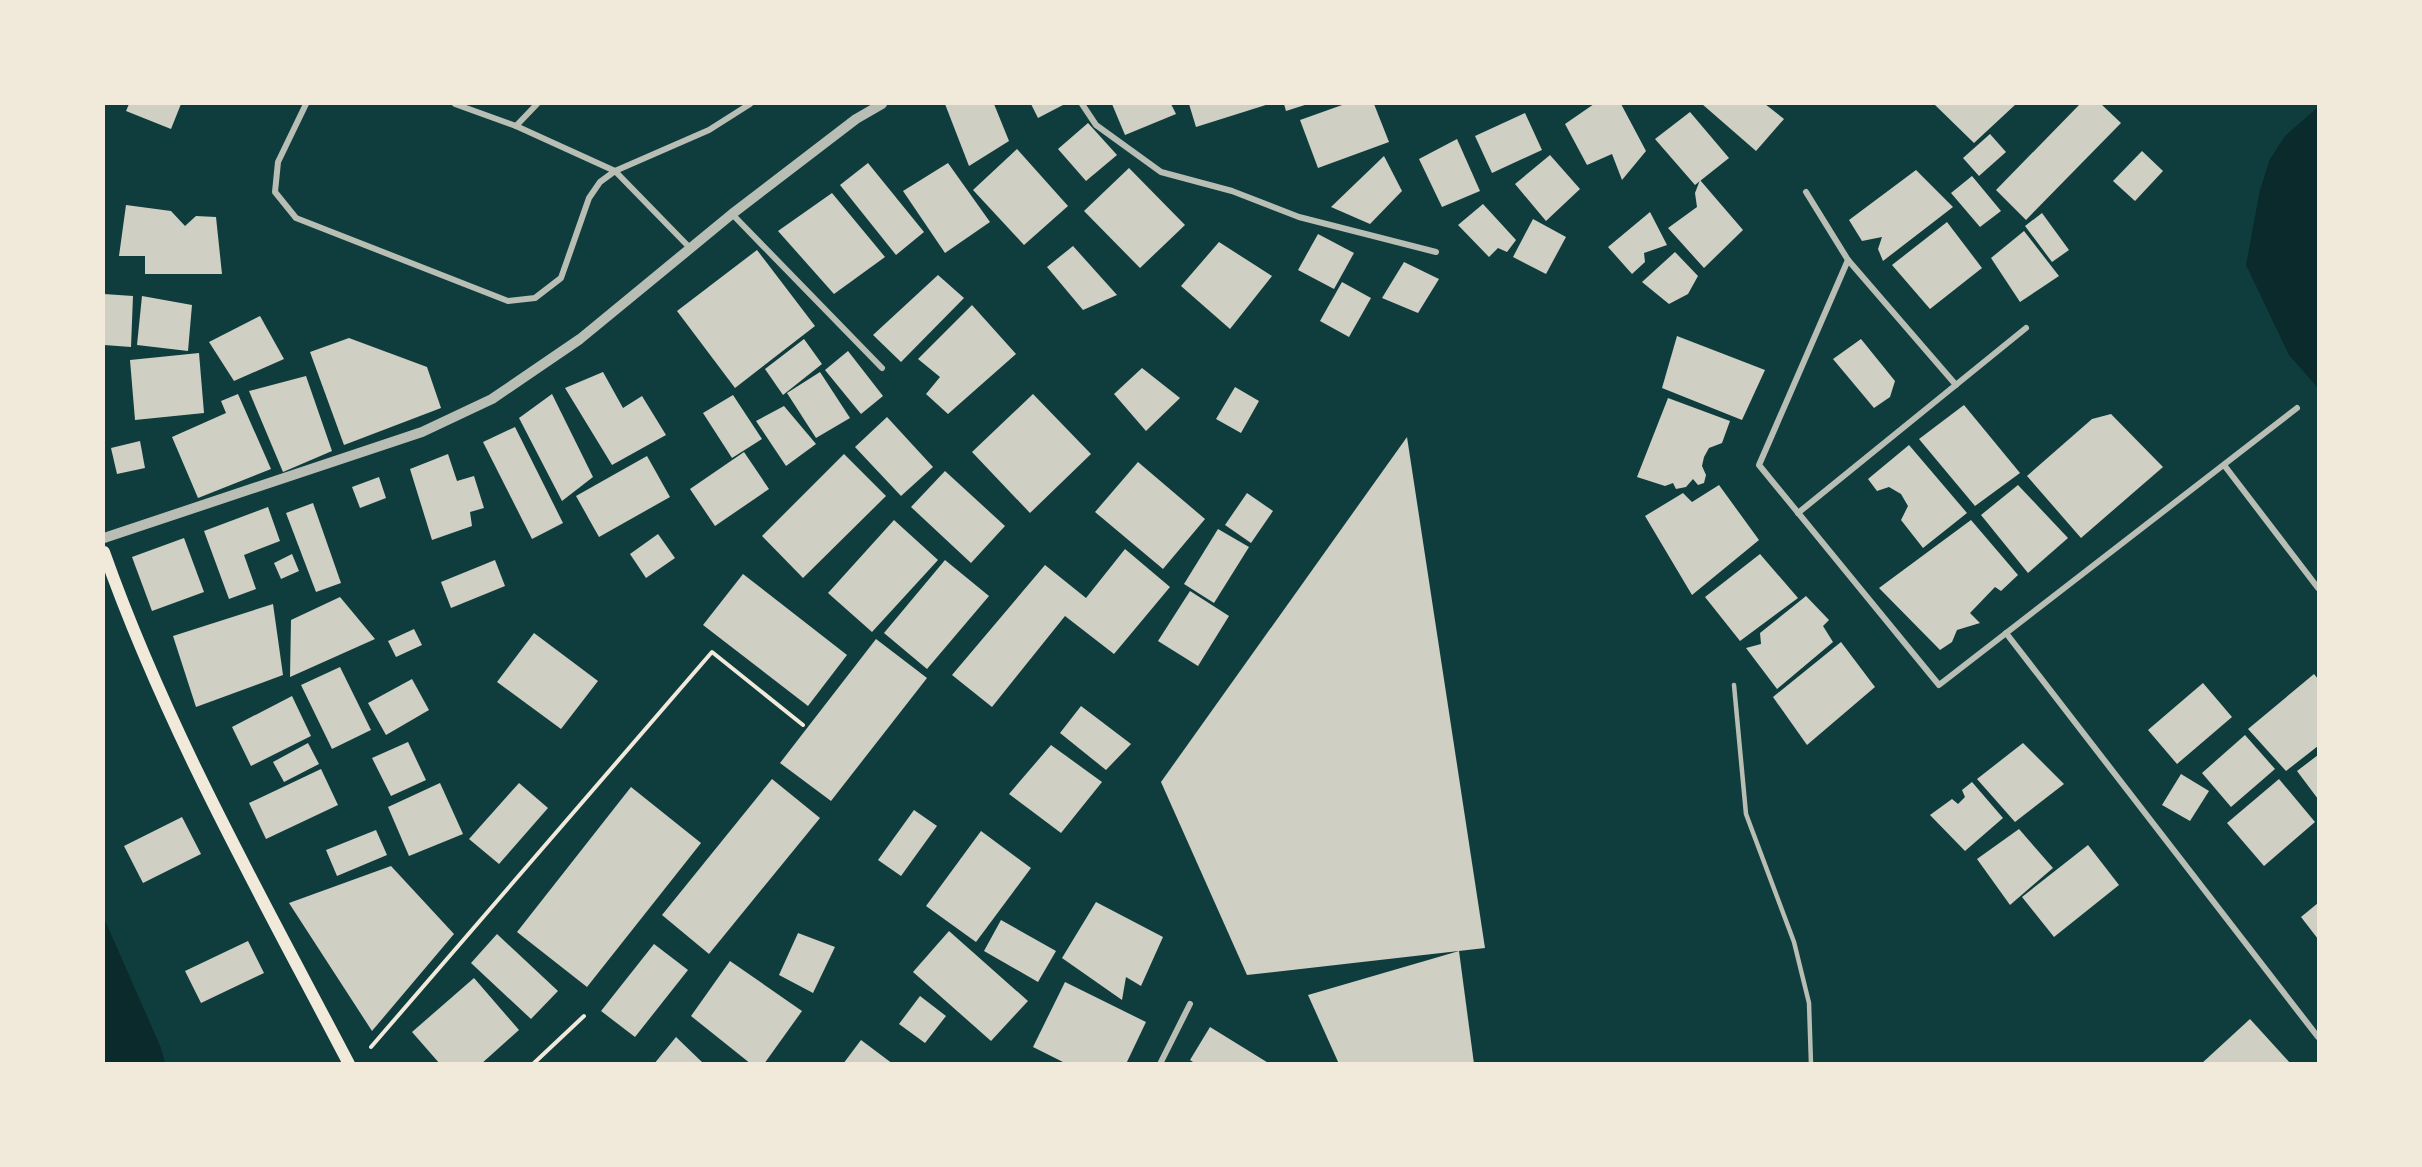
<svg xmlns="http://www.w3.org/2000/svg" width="2422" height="1167" font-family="Roboto,sans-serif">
<rect width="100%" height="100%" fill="#0f3d3e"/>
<g fill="#0a2a2b">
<polygon points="2318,107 2318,388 2289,355 2246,265 2260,190 2270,159 2285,136"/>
<polygon points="104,918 161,1048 165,1063 104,1063"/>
</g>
<g fill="#cfcfc3">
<polygon points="129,104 181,104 171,129 126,111"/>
<polygon points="945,104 994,104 1009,141 969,166"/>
<polygon points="1031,104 1063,104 1063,105 1038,118"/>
<polygon points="1112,104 1171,104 1176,114 1125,135"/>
<polygon points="1189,104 1269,104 1196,127"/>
<polygon points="1284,104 1308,104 1286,111"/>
<polygon points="1345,104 1374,104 1389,142 1318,168 1300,120"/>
<polygon points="1594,104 1621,104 1646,151 1622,180 1612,154 1587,165 1565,124"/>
<polygon points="1702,104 1765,104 1784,119 1756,151"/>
<polygon points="1934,104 2016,104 1974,143"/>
<polygon points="2080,104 2101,104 2121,123 2026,220 1996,190"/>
<polygon points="1690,112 1729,158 1695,185 1655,139"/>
<polygon points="1525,113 1542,150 1492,173 1475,136"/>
<polygon points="1088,123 1117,155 1086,181 1058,149"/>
<polygon points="1990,134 2006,152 1979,176 1963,158"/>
<polygon points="1457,139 1480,191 1442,207 1419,159"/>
<polygon points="1017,149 1068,206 1024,245 973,190"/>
<polygon points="2142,151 2163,171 2135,201 2113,181"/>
<polygon points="1550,155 1580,189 1546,221 1515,184"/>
<polygon points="1384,156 1402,191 1370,224 1331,207"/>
<polygon points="868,163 924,232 896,255 840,185"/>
<polygon points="948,163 990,222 945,253 903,191"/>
<polygon points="1129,168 1185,225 1140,268 1084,211"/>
<polygon points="1916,170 1953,207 1883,261 1878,249 1882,237 1862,241 1849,220"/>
<polygon points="1972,176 2001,211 1980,227 1951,193"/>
<polygon points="1700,180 1743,230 1704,268 1668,228 1697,207 1695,193"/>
<polygon points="832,193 885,257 834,294 778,231"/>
<polygon points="1483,204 1516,240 1507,252 1498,248 1489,257 1458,225"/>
<polygon points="126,205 171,211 185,226 196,216 216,217 222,274 145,274 145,256 119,256"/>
<polygon points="1650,212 1667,245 1644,253 1645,262 1632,274 1608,247"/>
<polygon points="2042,213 2069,250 2052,262 2025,226"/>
<polygon points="1533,219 1566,237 1546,274 1513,257"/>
<polygon points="1947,222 1982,268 1930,309 1892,265"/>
<polygon points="2024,231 2059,276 2020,302 1991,258"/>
<polygon points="1318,234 1354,253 1334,289 1298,270"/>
<polygon points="1219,242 1272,276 1230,329 1181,286"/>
<polygon points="1073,246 1117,295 1083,310 1047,267"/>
<polygon points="757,250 815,326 735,388 677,311"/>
<polygon points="1675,252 1698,276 1688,294 1669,304 1642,282"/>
<polygon points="1404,262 1439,279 1418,313 1382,298"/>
<polygon points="938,275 964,298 901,362 873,335"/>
<polygon points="1342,282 1371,298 1349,337 1320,321"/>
<polygon points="104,294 133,296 131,347 104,345"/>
<polygon points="142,296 192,305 188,351 137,345"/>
<polygon points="972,305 1016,354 948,414 926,394 940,377 918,359"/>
<polygon points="260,316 284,359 234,381 209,342"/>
<polygon points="1677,336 1765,370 1742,420 1662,388"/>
<polygon points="349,338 427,367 441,408 344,445 310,352"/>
<polygon points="804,339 822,364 783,395 765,369"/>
<polygon points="1861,339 1895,381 1890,397 1874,408 1833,359"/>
<polygon points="848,351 883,396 861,414 825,370"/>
<polygon points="199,353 204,413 135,420 130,360"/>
<polygon points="1142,368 1180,398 1146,431 1114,394"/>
<polygon points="603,372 623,408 642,396 666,435 612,465 565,388"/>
<polygon points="820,372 850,418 816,438 787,393"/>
<polygon points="306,376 332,451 283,472 249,391"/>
<polygon points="1235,387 1259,401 1241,433 1216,419"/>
<polygon points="238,394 271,469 198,498 172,437 226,413 221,401"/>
<polygon points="552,394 593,477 562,501 519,418"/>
<polygon points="1033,394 1091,454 1030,513 972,452"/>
<polygon points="733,395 762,439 732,458 703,413"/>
<polygon points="1668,398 1730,421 1722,443 1709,448 1704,457 1702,466 1706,475 1704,483 1698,485 1693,479 1686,487 1676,489 1673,483 1665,486 1637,477"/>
<polygon points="1964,405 2020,473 1975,506 1919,439"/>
<polygon points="784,406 816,444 786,466 756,421"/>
<polygon points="2111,414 2163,467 2081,538 2027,476 2092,419"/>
<polygon points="887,417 933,467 901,496 855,447"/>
<polygon points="515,427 563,523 532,539 483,442"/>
<polygon points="1407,437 1485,948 1247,975 1161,782"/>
<polygon points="140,441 145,468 117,474 111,448"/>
<polygon points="1909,445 1967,513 1923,548 1901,520 1908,506 1901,494 1889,487 1877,491 1868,479"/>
<polygon points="744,452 769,489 715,526 690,489"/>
<polygon points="448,454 457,481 474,476 484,508 470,512 472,526 432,540 410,469"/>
<polygon points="844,454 886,496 803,578 762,536"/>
<polygon points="647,456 670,497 599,537 576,496"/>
<polygon points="1138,462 1205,519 1163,569 1095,512"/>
<polygon points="945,471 1005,526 971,563 911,507"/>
<polygon points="379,477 386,498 360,508 352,487"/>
<polygon points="1719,485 1759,540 1692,595 1645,516 1683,493 1692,502"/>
<polygon points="2018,485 2068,538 2028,573 1981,515"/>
<polygon points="1247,493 1273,511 1251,543 1225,525"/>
<polygon points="313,503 341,583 316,592 286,513"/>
<polygon points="268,507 280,541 244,555 256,589 229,599 204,531"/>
<polygon points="894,520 938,560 872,632 828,593"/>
<polygon points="1971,520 2018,575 2001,591 1995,587 1970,613 1980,623 1957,630 1952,642 1940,650 1879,588"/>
<polygon points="1218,529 1249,547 1214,603 1184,584"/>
<polygon points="658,534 675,558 646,578 630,554"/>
<polygon points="184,538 204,592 152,611 132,557"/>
<polygon points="1125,549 1170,587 1114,654 1065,616 992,707 952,675 1045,565 1086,598"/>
<polygon points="292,554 299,571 281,579 274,563"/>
<polygon points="1760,554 1798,598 1740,641 1705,597"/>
<polygon points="495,560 505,586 451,608 441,582"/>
<polygon points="945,560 989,596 927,669 884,633"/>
<polygon points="743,574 847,655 808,706 703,625"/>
<polygon points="1190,591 1229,616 1198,666 1158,641"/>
<polygon points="1806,596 1829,620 1823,626 1833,642 1777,689 1746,648 1761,644 1760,633"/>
<polygon points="340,597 375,639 290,677 291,620"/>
<polygon points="273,604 283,675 196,707 173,636"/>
<polygon points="414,629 422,645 396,657 388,641"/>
<polygon points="534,633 598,681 561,729 497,682"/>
<polygon points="876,639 927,678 831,801 780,763"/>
<polygon points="1841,642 1875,687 1807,745 1773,697"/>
<polygon points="340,667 371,730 332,749 301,685"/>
<polygon points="2314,674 2318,679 2318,746 2286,771 2248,729"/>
<polygon points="412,679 429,710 386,735 368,703"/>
<polygon points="2203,683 2232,717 2177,764 2148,730"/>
<polygon points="292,696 311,736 251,766 232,727"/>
<polygon points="1081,706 1131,744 1106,770 1060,733"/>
<polygon points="2245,735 2275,769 2231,807 2202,773"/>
<polygon points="408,742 426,780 391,796 372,758"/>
<polygon points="308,743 319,764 284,782 273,762"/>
<polygon points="2023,743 2064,784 2015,822 1977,779"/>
<polygon points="1051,745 1102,782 1061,833 1009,794"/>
<polygon points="2318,755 2318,799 2297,771"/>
<polygon points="321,769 338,805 266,839 249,803"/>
<polygon points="2181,774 2209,791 2190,821 2162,805"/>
<polygon points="772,779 820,818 709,954 662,915"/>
<polygon points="2279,779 2315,822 2264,866 2227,823"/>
<polygon points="1972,782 2003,818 1965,851 1930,815 1952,799 1958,804 1965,797 1962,790"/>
<polygon points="440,783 463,834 409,856 388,807"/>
<polygon points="519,783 548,808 499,864 469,839"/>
<polygon points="631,787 701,843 587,987 517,932"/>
<polygon points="914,810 937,826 901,876 878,860"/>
<polygon points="182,817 201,854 143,883 124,846"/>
<polygon points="2019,829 2053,868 2010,905 1977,859"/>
<polygon points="376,830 387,855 337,876 326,850"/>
<polygon points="981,831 1031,868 976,942 926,906"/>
<polygon points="2088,845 2119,885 2054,937 2022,897"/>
<polygon points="391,866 454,934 372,1031 289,903"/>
<polygon points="1096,902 1163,937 1141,986 1126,977 1122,1000 1062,958"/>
<polygon points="2318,903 2318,939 2301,917"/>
<polygon points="1001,920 1056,951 1038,982 984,951"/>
<polygon points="949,931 1028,1001 991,1041 913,972"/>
<polygon points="798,933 835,947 813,993 779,975"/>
<polygon points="497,934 558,991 531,1019 471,963"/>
<polygon points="248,941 264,973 201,1003 185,971"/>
<polygon points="654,944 688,970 635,1037 601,1011"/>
<polygon points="1459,951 1474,1064 1339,1064 1308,995"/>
<polygon points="730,961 802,1011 764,1064 751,1064 691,1016"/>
<polygon points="474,978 519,1030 481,1064 440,1064 412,1032"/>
<polygon points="1065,982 1146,1022 1126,1064 1067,1064 1033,1047"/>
<polygon points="920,996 946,1016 925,1043 899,1024"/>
<polygon points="2250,1019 2291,1064 2201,1064"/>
<polygon points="1210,1027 1270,1064 1196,1064 1190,1060"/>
<polygon points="676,1037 704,1064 654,1064"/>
<polygon points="861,1040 893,1064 843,1064"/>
</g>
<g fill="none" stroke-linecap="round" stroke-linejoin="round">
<g stroke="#f1e9da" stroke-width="4">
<polyline points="371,1047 712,652 803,725"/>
<polyline points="533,1064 584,1016"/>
</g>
<polyline stroke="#b8beb3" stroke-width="4.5" points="1734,685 1746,814 1794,942 1809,1003 1811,1064"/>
<g stroke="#b8beb3" stroke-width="6">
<polyline points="306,104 278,162 275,192 296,218 508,301 535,298 561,278 589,198 600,182 615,171 709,130 750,104"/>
<polyline points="455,104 516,126"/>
<polyline points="537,104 516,126 615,171 691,249"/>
<polyline points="1082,104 1096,125 1161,172 1232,191 1299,217 1436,252"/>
<polyline points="1806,192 1848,260 1956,385"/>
<polyline points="732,214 882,368"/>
<polyline points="1848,260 1759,465 1939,685 2297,408"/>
<polyline points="2224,465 2318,588"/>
<polyline points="1798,513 2026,328"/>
<polyline points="2006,633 2318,1037"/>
<polyline points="1160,1064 1190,1004"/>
</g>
<polyline stroke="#b8beb3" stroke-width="10" points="104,538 422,432 492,399 580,339 732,214 856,119 882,104"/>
<path stroke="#f1e9da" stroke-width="12" d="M104,552C167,730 261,896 349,1064"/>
</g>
<rect width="2422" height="1167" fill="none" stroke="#f1e9da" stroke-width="210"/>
</svg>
